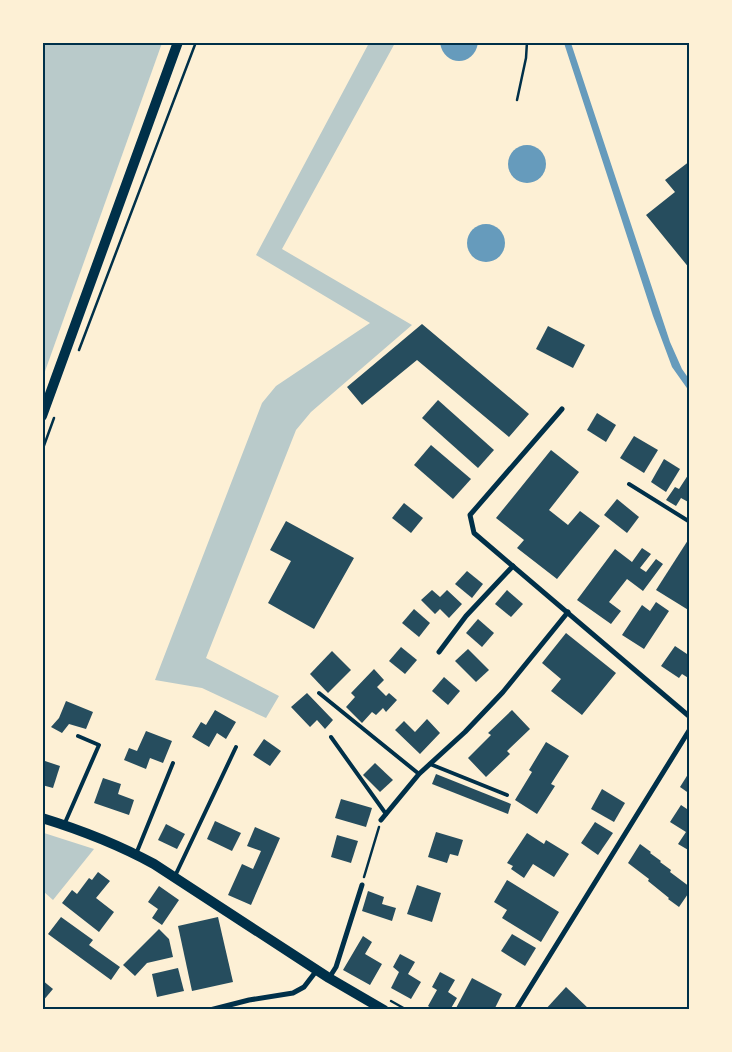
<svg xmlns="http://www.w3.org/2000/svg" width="732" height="1052" font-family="'Public Sans',sans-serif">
<rect width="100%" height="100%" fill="#fdf0d5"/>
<g fill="#b9caca">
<polygon points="42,43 162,43 43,377 42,377"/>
<polygon points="369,43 395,43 282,249 412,325 311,412 296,430 206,658 279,696 266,718 202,688 155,680 262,403 276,386 370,323 256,255"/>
<polygon points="44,833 94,849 53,900 43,891"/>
</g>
<g fill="#669bbc">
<path d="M440,43V42L478,43C474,67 444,67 440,43Z"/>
<polygon points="564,43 571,43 670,342 682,369 689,379 689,391 672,367 653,316"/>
<circle cx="527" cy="164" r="19"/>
<circle cx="486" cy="243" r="19"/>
</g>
<g fill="#264d5e">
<polygon points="690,161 690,269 646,215 675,192 665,180"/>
<polygon points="422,324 529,414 509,437 417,360 362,405 347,387"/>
<polygon points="548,326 585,345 573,368 536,349"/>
<polygon points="438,400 494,450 478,468 422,418"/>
<polygon points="597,413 616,425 606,442 587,430"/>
<polygon points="634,436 658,450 644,473 620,458"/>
<polygon points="431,445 471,479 453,499 414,465"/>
<polygon points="551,450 579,472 549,510 568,525 580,511 600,526 557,579 517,548 524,540 496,518"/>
<polygon points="664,459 680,469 666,492 651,482"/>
<polygon points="690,472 690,503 681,498 676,506 666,500 675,487 679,489"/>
<polygon points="617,499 639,517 627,533 604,515"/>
<polygon points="404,503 423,518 411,533 392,518"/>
<polygon points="286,521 354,558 314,629 268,603 291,561 270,550"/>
<polygon points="690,537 690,611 656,590"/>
<polygon points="642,548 651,554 640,568 646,572 656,559 663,564 643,591 627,579 609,602 621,611 611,624 577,600 615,549 632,562"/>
<polygon points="467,571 483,584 472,598 455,584"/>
<polygon points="432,590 440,597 447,590 462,604 449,618 440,609 435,614 421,600"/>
<polygon points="507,590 523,604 511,617 495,604"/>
<polygon points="656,602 669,611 644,649 622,635 642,605 650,611"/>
<polygon points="414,609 430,623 419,637 402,623"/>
<polygon points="478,619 494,633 482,647 466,633"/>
<polygon points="566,633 616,673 582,715 551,691 561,679 542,663"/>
<polygon points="675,646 690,656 690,679 682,674 679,678 661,666"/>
<polygon points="401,647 417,660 405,674 389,661"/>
<polygon points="468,649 489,670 476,682 455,661"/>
<polygon points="332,651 351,670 328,693 310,674"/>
<polygon points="374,669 384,680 377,687 386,696 389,693 397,700 386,712 383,708 376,715 372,712 362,723 346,707 355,697 351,693"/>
<polygon points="444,677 460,691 448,705 432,691"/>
<polygon points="307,693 333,720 325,729 317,720 310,727 291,707"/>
<polygon points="66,701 93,712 86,729 69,724 62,733 51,727 59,718"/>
<polygon points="215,710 236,722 226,739 217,733 209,747 192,737 201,722 206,725"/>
<polygon points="512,710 530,729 507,751 510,754 486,777 468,758 491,735 488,733"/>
<polygon points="427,719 440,733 420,754 395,730 404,721 415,732"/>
<polygon points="146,731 172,741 163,763 150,758 146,769 124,760 129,748 137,751"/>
<polygon points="264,739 281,751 270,766 253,755"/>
<polygon points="546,742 569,756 551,784 555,786 537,814 515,800 532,772 529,770"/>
<polygon points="42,760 60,766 53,788 42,785"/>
<polygon points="375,763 393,780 380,792 363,775"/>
<polygon points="690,771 690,794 680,787"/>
<polygon points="436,774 511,804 508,814 432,784"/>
<polygon points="103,778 121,784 118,794 134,800 129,815 94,803"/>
<polygon points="602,789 625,803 614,822 591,809"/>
<polygon points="341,799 372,808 366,827 335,818"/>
<polygon points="681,805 690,811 690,851 678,844 686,832 670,822"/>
<polygon points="215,821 241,833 232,851 207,839"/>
<polygon points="595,822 613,833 598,855 581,843"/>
<polygon points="166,824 185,834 177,849 158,840"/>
<polygon points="255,827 280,838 251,905 228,895 242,864 253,869 261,851 247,846"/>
<polygon points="436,832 463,840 458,856 450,854 447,863 428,857"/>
<polygon points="527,833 544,844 546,840 569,854 554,877 533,864 524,878 511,869 513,866 507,863"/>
<polygon points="337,835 358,841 351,863 331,857"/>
<polygon points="640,844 651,852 650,853 661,861 660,862 671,870 670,872 690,887 690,891 679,907 668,899 669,898 648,881 649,879 628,863"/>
<polygon points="98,872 110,881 96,898 114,912 99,932 62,903 72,890 77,894 89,878 92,880"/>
<polygon points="507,880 559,912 541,942 502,918 507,910 494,902"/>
<polygon points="417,885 441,893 432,922 407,914"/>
<polygon points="159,886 179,900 162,925 152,918 158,909 148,902"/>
<polygon points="368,891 384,897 382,904 396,908 392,921 362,911"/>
<polygon points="61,917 93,940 89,945 120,967 111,980 48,934"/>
<polygon points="218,917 233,982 192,991 178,926"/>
<polygon points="159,929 169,939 173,957 147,963 135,976 123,965"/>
<polygon points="512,934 536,948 525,966 501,951"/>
<polygon points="363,936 372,942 365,954 382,964 370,985 343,970"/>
<polygon points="400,954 415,962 408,974 421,982 411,999 391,988 399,972 393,967"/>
<polygon points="178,968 184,991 157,997 152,974"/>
<polygon points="440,972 455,980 448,992 457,998 450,1010 434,1010 428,1006 437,990 432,987"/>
<polygon points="472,978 502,994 494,1010 455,1010"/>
<polygon points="42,980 53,989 42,1002"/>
<polygon points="566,987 590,1010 545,1010"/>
</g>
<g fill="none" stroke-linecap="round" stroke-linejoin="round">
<g stroke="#003049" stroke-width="2.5">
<polyline points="517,100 526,58 527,42"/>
<polyline points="79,350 196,42"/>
<polyline points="42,451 54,418"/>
<polyline points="364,877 379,827"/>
<polyline points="391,1001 407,1010"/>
</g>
<g stroke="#003049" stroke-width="4">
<polyline points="629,484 690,522"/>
<polyline points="319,693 419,774"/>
<polyline points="331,737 386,814"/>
<polyline points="430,764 507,795"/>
<polyline points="64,825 99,745 78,736"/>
<polyline points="136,854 173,763"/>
<polyline points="175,876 236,747"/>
</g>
<g stroke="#003049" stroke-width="5">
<polyline points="562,409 470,515 474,533 690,717"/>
<polyline points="439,652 466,616 513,566"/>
<polyline points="381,820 419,774 465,732 503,692 568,612"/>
<polyline points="329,978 336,967 362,885"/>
<polyline points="210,1010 249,1000 293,993 304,987 317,970"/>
<polyline points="516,1010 690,729"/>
</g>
<g stroke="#003049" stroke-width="10">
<polyline points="42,416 178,42"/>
<path d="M42,818C81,830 119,845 154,864L329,978L384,1010"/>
</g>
</g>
<rect width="732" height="1052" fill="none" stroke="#fdf0d5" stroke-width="88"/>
<rect x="44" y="44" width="644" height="964" fill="none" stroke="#003049" stroke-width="2"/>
</svg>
